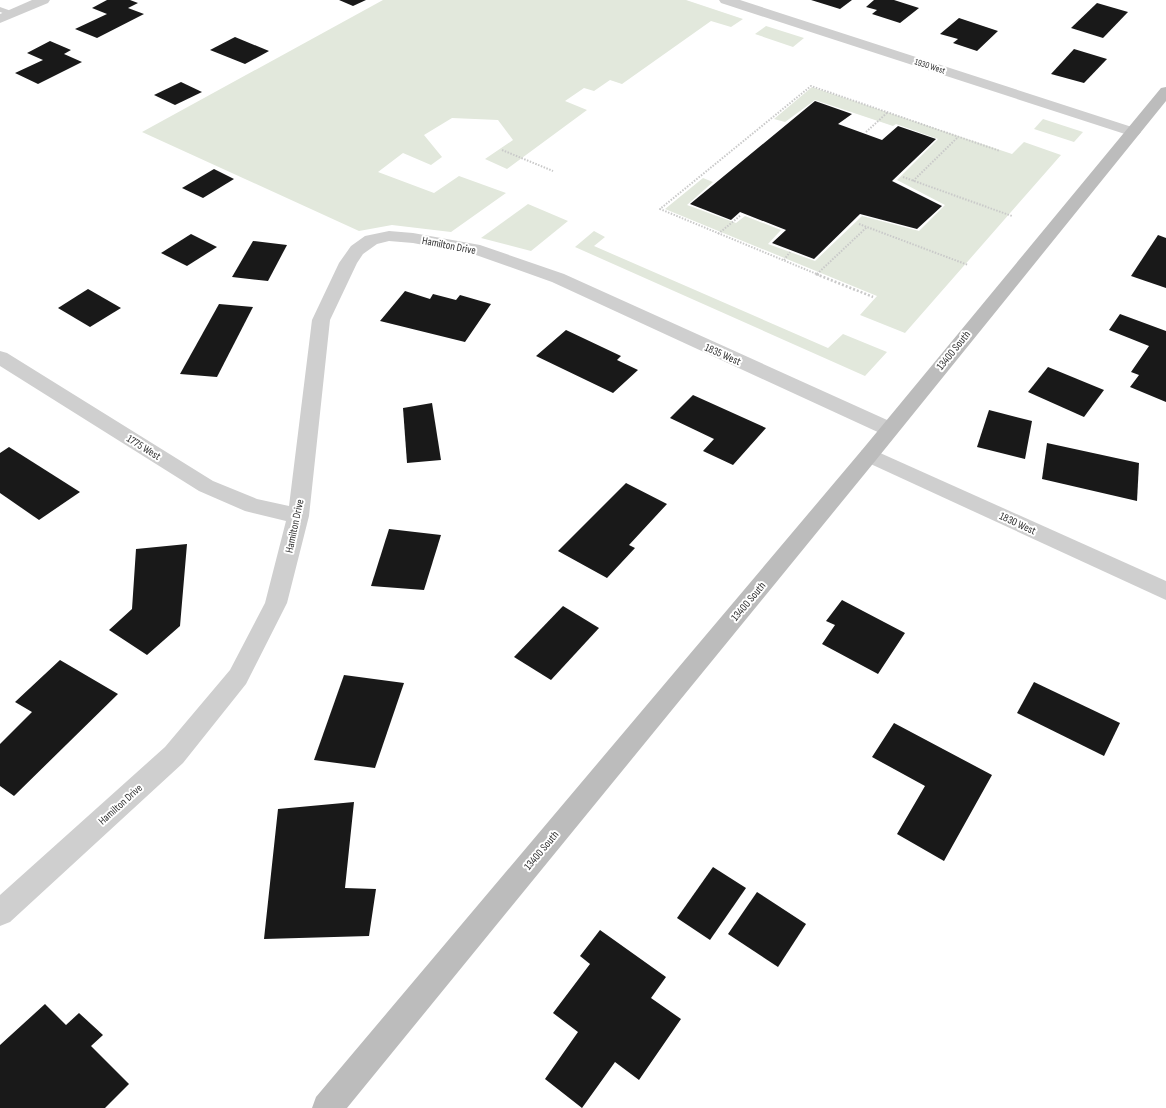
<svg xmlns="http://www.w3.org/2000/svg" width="1166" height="1108" font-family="'Sofia Sans Condensed',sans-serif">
<rect width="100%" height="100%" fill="#fff"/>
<g fill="#e2e8dc">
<polygon points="383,0 686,0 743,19 731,27 711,21 622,84 610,80 594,91 584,88 565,101 587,110 507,169 485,159 513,140 498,120 452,118 424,135 442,157 431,165 403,153 378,172 434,193 459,176 506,193 451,232 392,225 359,231 142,132"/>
<polygon points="766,26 804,38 793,47 755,34"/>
<polygon points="812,87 1012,154 1024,142 1061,155 905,333 860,315 877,296 665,209 703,178 713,182 687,205 736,223 745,216 781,230 768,244 815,261 862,216 919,231 945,205 897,180 938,139 896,124 893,126 815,100 785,122 774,119"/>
<polygon points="1043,119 1083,132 1074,142 1034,129"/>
<polygon points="528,204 568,221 531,251 481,238"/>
<polygon points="594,231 605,237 594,246 828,348 843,334 887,352 865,376 575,247"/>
</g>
<g fill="#191919">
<polygon points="107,0 130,0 138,3 128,8 144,14 97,38 75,29 107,14 92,8"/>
<polygon points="339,0 366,0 353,6"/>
<polygon points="811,0 852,0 840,9"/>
<polygon points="874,0 894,0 919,8 900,23 872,14 877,10 866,7"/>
<polygon points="1097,3 1128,12 1103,38 1071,28"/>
<polygon points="959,18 998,31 977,51 953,43 958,39 940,34"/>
<polygon points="235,37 269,51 245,64 210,50"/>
<polygon points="50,41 71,50 64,54 82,62 38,84 15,73 43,60 27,53"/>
<polygon points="1074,49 1107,59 1084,83 1051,74"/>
<polygon points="181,82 202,92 175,105 154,95"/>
<polygon points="815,101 852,114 838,124 882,140 898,126 936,139 892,181 942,206 917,229 860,214 814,259 772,243 786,230 740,212 731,220 690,204"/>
<polygon points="214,169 234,179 203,198 182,188"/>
<polygon points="191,234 217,247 187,266 161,253"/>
<polygon points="1158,235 1166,238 1166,288 1131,276"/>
<polygon points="253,241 287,245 268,281 232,277"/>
<polygon points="88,289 121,308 90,327 58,308"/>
<polygon points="405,291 430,299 433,294 456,300 460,295 491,304 465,342 380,321"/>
<polygon points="219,304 253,307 217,377 180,374"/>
<polygon points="1120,314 1166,331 1166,402 1130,387 1139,375 1131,372 1149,346 1109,330"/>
<polygon points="566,330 621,356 617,360 638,370 613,393 536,356"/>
<polygon points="1048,367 1104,390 1084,417 1028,392"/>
<polygon points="693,395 766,428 733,465 703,451 714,439 670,418"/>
<polygon points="432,403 441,460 407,463 403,408"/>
<polygon points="989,410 1032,421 1025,459 977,447"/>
<polygon points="1047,443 1139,463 1137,501 1042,479"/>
<polygon points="9,447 80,492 39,520 0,493 0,453"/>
<polygon points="626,483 667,504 629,545 635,548 607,578 558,551"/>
<polygon points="389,529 441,535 424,590 371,586"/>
<polygon points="187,544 180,626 147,655 109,630 132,609 136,549"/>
<polygon points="842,600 905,633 878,674 822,644 835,625 826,621"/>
<polygon points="563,606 599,628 551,680 514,657"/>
<polygon points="60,660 118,694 14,796 0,786 0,744 32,712 15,702"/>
<polygon points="344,675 404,683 375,768 314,760"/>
<polygon points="1034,682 1120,723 1104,756 1017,713"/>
<polygon points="894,723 992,775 944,861 897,834 925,786 872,757"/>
<polygon points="354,802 345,888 376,889 369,936 264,939 278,809"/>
<polygon points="713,867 746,888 710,940 677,918"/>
<polygon points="757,892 806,924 778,967 728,934"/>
<polygon points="600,930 666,977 651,998 681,1019 639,1080 615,1062 582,1108 545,1079 578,1032 553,1013 590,964 580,956"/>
<polygon points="45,1004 66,1025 79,1013 103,1035 91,1046 129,1084 105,1108 0,1108 0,1045"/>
</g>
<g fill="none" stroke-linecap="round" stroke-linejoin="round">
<g stroke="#c9c9c9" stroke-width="2" stroke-dasharray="1.5 1.5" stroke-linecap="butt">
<polyline points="866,132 888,112"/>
<polyline points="502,150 553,171"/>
<polyline points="903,177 1012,216"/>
<polyline points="913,181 958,137"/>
<polyline points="859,224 968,265"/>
<polyline points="718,234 741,215"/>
<polyline points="784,260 790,252"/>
<polyline points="817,274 867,227"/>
<polyline points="819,275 660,209 811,86 1000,151"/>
</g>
<polyline stroke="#c9c9c9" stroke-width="2.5" stroke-dasharray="2 2" stroke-linecap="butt" points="816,274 873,297"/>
<polygon fill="#cfcfcf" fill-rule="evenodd" points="0,7 14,12 15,14 11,16 0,12"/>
<g fill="#cfcfcf" fill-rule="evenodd">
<polygon points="32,0 50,0 48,3 0,23 0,14"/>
<polygon points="719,0 740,0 1138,129 1141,132 1138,135 1133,137 1128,135 721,3"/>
<polygon points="389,231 413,233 480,245 564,274 896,424 899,429 896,434 889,436 882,434 552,282 476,255 413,243 389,241 377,244 363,254 357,263 330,320 309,516 287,603 246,684 183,763 10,922 0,926 0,895 165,747 230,670 265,603 286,521 245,511 199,491 0,366 0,351 7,353 213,481 257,499 289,506 312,320 339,263 351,246 365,236"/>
<polygon points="869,448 1166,581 1166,600 862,460 859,455 862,450"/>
</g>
<polygon fill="#bcbcbc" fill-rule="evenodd" points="1166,87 1166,101 876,460 347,1108 312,1108 316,1097 862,450 1161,88"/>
</g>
<g text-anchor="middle" stroke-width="4" stroke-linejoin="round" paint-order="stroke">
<g font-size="9" fill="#323232" stroke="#fff">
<text transform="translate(930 66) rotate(18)" y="3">1930 West</text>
</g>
<g font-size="11" fill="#323232" stroke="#fff">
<text transform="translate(449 245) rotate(11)" y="4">Hamilton Drive</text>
<text transform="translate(953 350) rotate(-51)" y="4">13400 South</text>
<text transform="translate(723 354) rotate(24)" y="4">1835 West</text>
<text transform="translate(144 447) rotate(32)" y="4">1775 West</text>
<text transform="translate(1018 523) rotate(25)" y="4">1830 West</text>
<text transform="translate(294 526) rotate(-78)" y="4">Hamilton Drive</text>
<text transform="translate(748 601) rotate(-50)" y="4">13400 South</text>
<text transform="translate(120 804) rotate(-42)" y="4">Hamilton Drive</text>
<text transform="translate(541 850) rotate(-50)" y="4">13400 South</text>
</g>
</g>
</svg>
